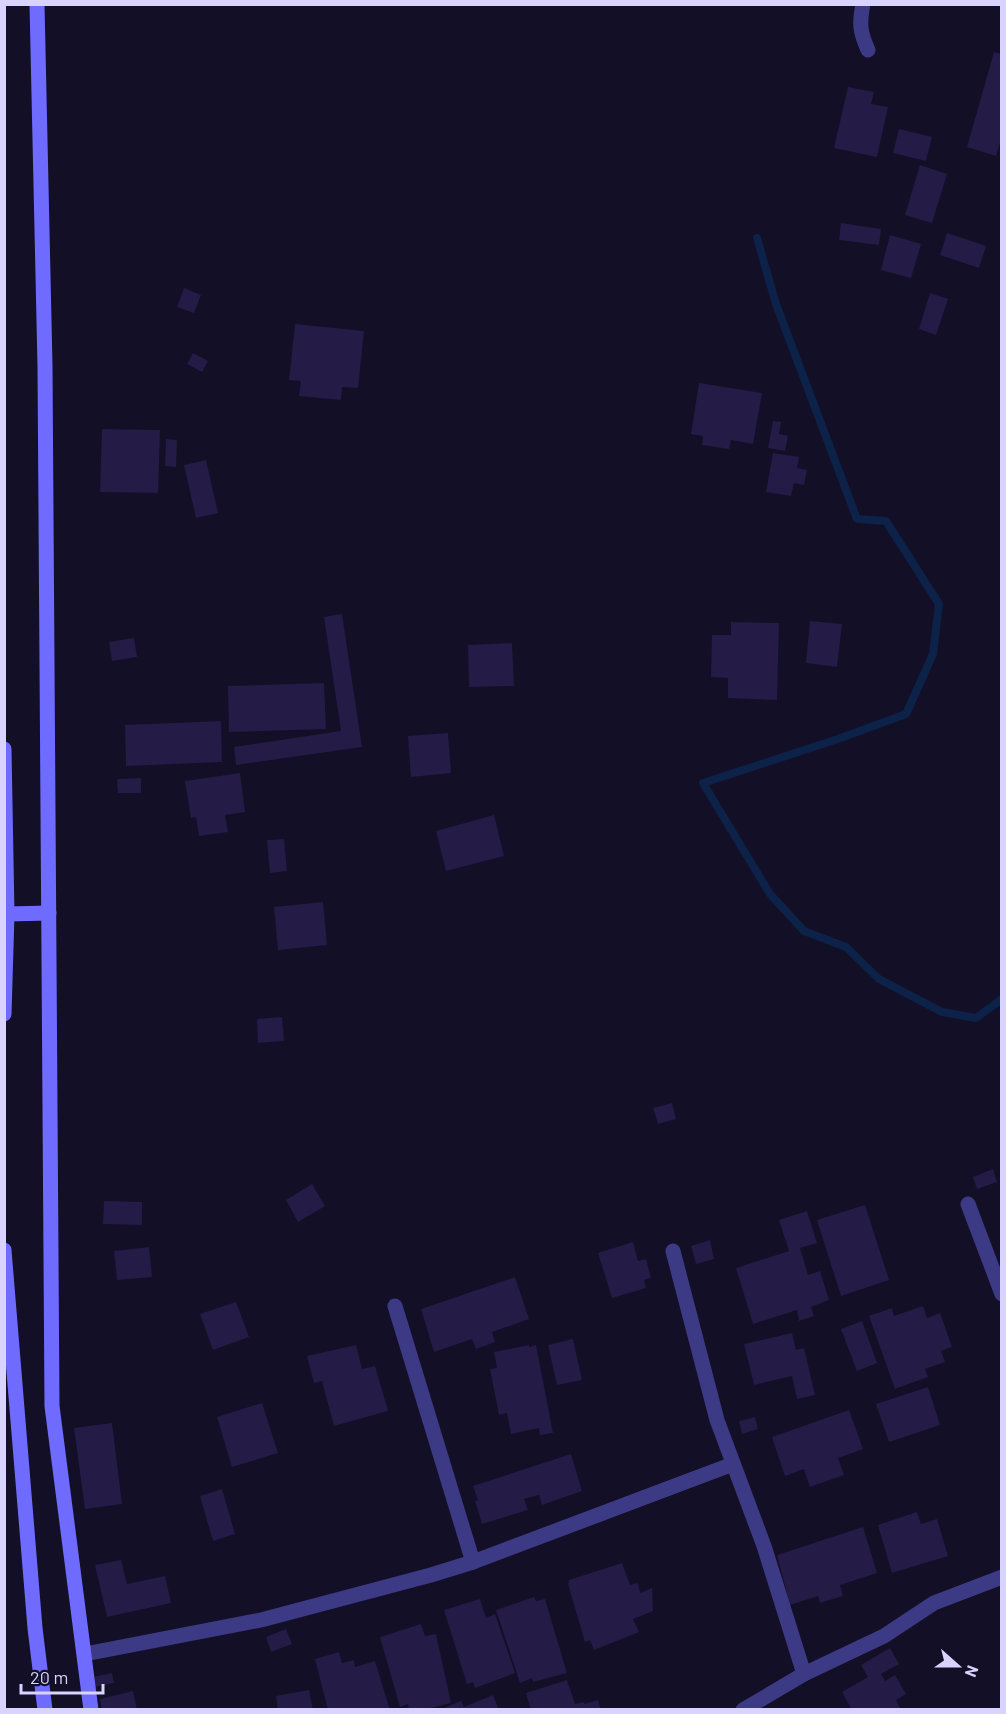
<svg xmlns="http://www.w3.org/2000/svg" width="1006" height="1714" font-family="Barlow,sans-serif">
<rect width="100%" height="100%" fill="#130f26"/>
<g fill="none" stroke-linecap="round" stroke-linejoin="round">
<polyline stroke="#0c2248" stroke-width="8" points="757,238 776,304 857,519 886,521 939,604 933,654 906,714 838,739 703,783 770,894 804,931 846,947 879,979 942,1012 976,1018 1002,999"/>
</g>
<g fill="#241b47">
<polygon points="994,52 1002,54 1002,137 996,156 967,147"/>
<polygon points="848,87 874,92 871,104 888,107 877,157 834,148"/>
<polygon points="899,129 932,137 926,161 893,153"/>
<polygon points="920,165 947,174 932,223 905,215"/>
<polygon points="841,223 881,229 879,245 839,240"/>
<polygon points="947,233 986,246 979,268 940,255"/>
<polygon points="890,235 921,244 911,278 881,270"/>
<polygon points="184,288 201,295 194,313 177,307"/>
<polygon points="930,293 948,299 936,335 919,329"/>
<polygon points="295,324 364,331 358,388 342,387 341,400 299,396 301,381 289,380"/>
<polygon points="193,353 208,361 202,372 187,364"/>
<polygon points="699,383 762,393 753,444 731,440 729,449 702,445 703,436 691,434"/>
<polygon points="773,421 781,422 779,434 788,436 785,451 768,448"/>
<polygon points="102,429 160,430 158,493 100,492"/>
<polygon points="166,439 177,440 176,467 165,466"/>
<polygon points="773,453 799,457 797,468 807,470 804,485 794,483 791,496 766,492"/>
<polygon points="206,460 218,513 196,518 184,465"/>
<polygon points="342,614 362,747 236,765 234,747 341,731 324,617"/>
<polygon points="810,621 842,624 837,667 806,663"/>
<polygon points="731,622 779,623 777,700 728,698 728,678 711,677 712,635 731,635"/>
<polygon points="134,638 137,657 112,661 109,642"/>
<polygon points="512,643 514,686 469,687 468,645"/>
<polygon points="324,683 326,729 229,732 228,686"/>
<polygon points="221,721 222,762 126,766 125,725"/>
<polygon points="448,733 451,773 411,777 408,736"/>
<polygon points="240,773 245,812 225,815 228,832 199,836 196,817 191,818 185,781"/>
<polygon points="141,778 141,793 118,793 117,779"/>
<polygon points="494,815 504,856 446,871 436,831"/>
<polygon points="284,839 287,871 270,873 267,840"/>
<polygon points="323,902 327,945 278,950 274,907"/>
<polygon points="282,1017 284,1041 258,1043 257,1019"/>
<polygon points="672,1103 676,1119 658,1124 653,1108"/>
<polygon points="993,1169 997,1182 977,1189 973,1177"/>
<polygon points="312,1184 325,1206 298,1222 286,1200"/>
<polygon points="104,1201 142,1202 142,1225 103,1224"/>
<polygon points="865,1205 889,1280 841,1296 817,1220"/>
<polygon points="807,1211 817,1243 800,1248 808,1275 820,1271 829,1300 811,1307 814,1316 799,1321 797,1310 753,1324 736,1268 789,1251 779,1220"/>
<polygon points="710,1240 714,1259 696,1264 691,1246"/>
<polygon points="633,1242 638,1261 646,1259 651,1278 644,1280 646,1288 612,1298 598,1253"/>
<polygon points="149,1247 152,1277 117,1280 114,1251"/>
<polygon points="515,1277 529,1319 492,1332 495,1342 476,1349 472,1339 434,1352 421,1309"/>
<polygon points="236,1302 249,1337 213,1350 200,1314"/>
<polygon points="923,1306 927,1318 940,1313 952,1347 941,1351 945,1362 925,1369 928,1377 895,1389 869,1316 892,1308 894,1316"/>
<polygon points="862,1321 877,1363 857,1371 841,1329"/>
<polygon points="792,1333 796,1350 804,1348 815,1395 797,1399 792,1376 754,1385 744,1344"/>
<polygon points="573,1339 582,1380 557,1385 548,1345"/>
<polygon points="356,1345 362,1369 375,1366 388,1411 334,1426 322,1381 314,1383 307,1356"/>
<polygon points="529,1345 529,1347 536,1345 553,1433 540,1435 539,1428 511,1434 507,1413 499,1415 490,1369 497,1368 494,1352"/>
<polygon points="928,1387 940,1425 889,1442 876,1404"/>
<polygon points="262,1403 278,1453 232,1467 217,1417"/>
<polygon points="849,1410 863,1449 838,1458 844,1475 810,1487 804,1469 785,1476 772,1437"/>
<polygon points="755,1417 758,1429 742,1434 739,1421"/>
<polygon points="112,1423 122,1504 85,1509 74,1428"/>
<polygon points="571,1454 582,1491 542,1505 539,1495 524,1499 528,1510 482,1524 475,1501 478,1500 473,1486"/>
<polygon points="222,1489 235,1534 213,1541 200,1496"/>
<polygon points="917,1512 921,1524 937,1519 948,1556 892,1573 878,1525"/>
<polygon points="863,1527 877,1573 840,1585 843,1596 820,1603 818,1596 790,1605 777,1555"/>
<polygon points="121,1560 127,1584 165,1576 171,1603 107,1617 95,1565"/>
<polygon points="622,1563 630,1585 638,1583 640,1593 652,1588 653,1611 633,1619 639,1632 594,1650 590,1640 585,1642 568,1584 569,1580"/>
<polygon points="534,1597 536,1601 545,1599 567,1673 533,1682 532,1678 520,1683 496,1610"/>
<polygon points="480,1599 486,1618 495,1614 515,1673 475,1688 473,1682 467,1684 444,1610"/>
<polygon points="421,1624 425,1636 436,1634 451,1703 423,1710 409,1710 408,1704 400,1707 380,1637"/>
<polygon points="286,1629 292,1644 271,1652 266,1637"/>
<polygon points="890,1648 899,1664 881,1674 885,1681 895,1675 906,1694 896,1700 901,1710 852,1710 842,1692 868,1677 861,1665"/>
<polygon points="339,1652 342,1663 354,1660 355,1667 375,1661 390,1710 328,1710 315,1659"/>
<polygon points="112,1673 114,1683 94,1687 93,1677"/>
<polygon points="567,1680 575,1704 584,1702 584,1704 598,1700 601,1710 531,1710 526,1693"/>
<polygon points="309,1690 313,1710 278,1710 276,1696"/>
<polygon points="133,1691 137,1710 102,1710 100,1699"/>
<polygon points="493,1695 499,1710 439,1710 461,1701 464,1707"/>
</g>
<g fill="none" stroke-linecap="round" stroke-linejoin="round">
<g stroke="#3d3a85" stroke-width="15">
<path d="M863,4C859,24 860,32 868,50"/>
<polyline points="968,1204 1002,1294"/>
<polyline points="673,1251 717,1420 764,1546 804,1674 884,1636 934,1603 1002,1577"/>
<polyline points="395,1306 473,1562"/>
<polyline points="85,1654 261,1620 431,1575 473,1562 733,1464"/>
<polyline points="743,1710 804,1674"/>
</g>
<g stroke="#6f6bff" stroke-width="15">
<polyline points="37,4 45,366 52,1406 91,1710"/>
<polyline points="4,749 7,914 4,1014"/>
<polyline points="7,914 49,913"/>
<polyline points="4,1250 35,1628 45,1710"/>
</g>
</g>
<rect width="1006" height="1714" fill="none" stroke="#d9d4ff" stroke-width="12"/>
<g transform="translate(958 1666) rotate(111)" stroke="#130f26" stroke-width="4.5" paint-order="stroke">
<path d="M0-4.5L10 22L0 15L-10 22Z" fill="#d9d4ff"/>
<text y="-9" font-size="16" font-weight="bold" text-anchor="middle" fill="#d9d4ff">N</text>
</g>
<path d="M21 1684v9h82v-9" fill="none" stroke="#d9d4ff" stroke-width="3"/>
<text x="30" y="1684" font-size="18" fill="#d9d4ff" stroke="#130f26" stroke-width="4.5" paint-order="stroke">20 m</text>
</svg>
